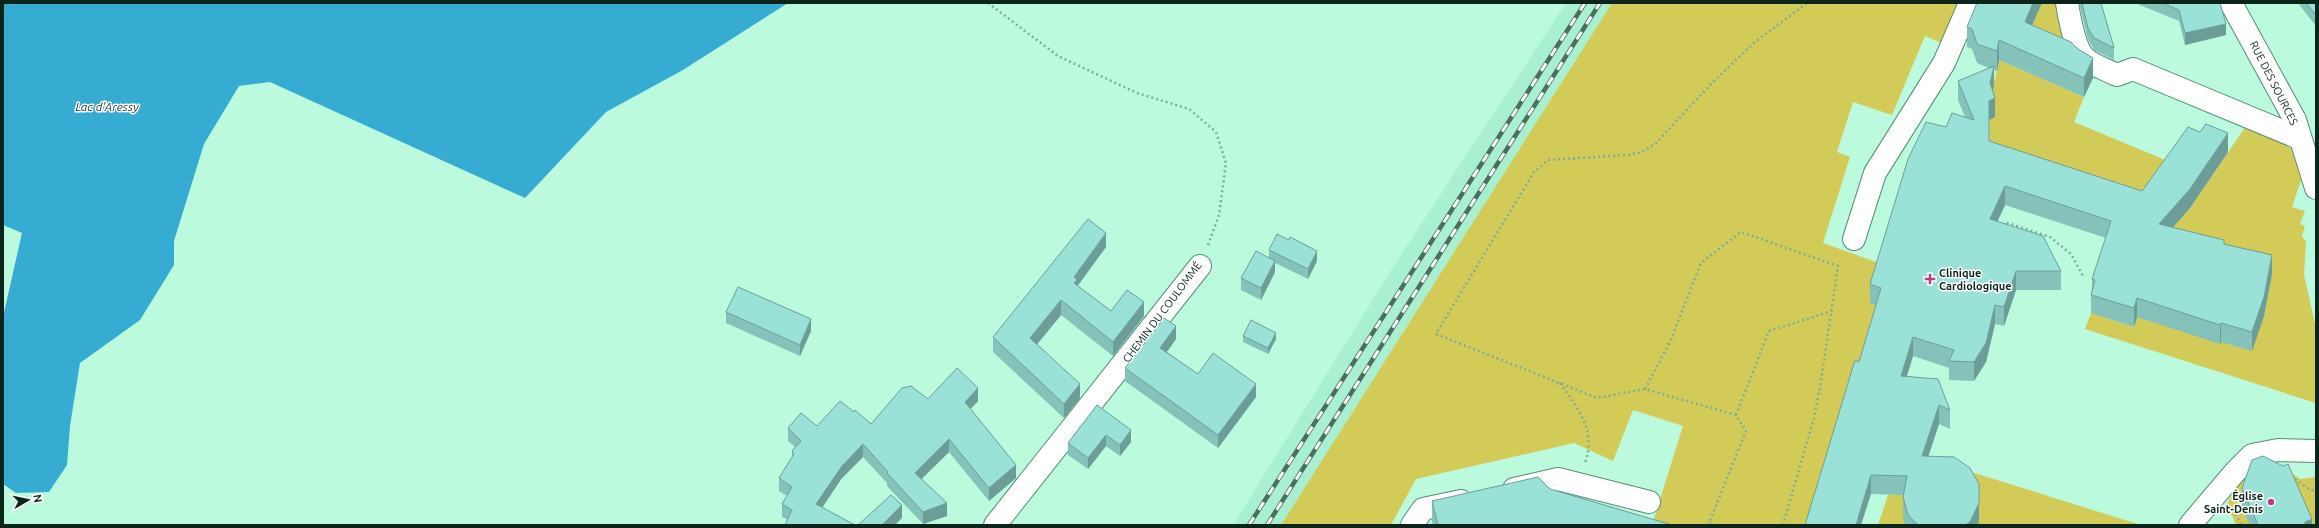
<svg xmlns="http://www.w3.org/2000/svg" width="2319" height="528" font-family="Ubuntu,sans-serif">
<rect width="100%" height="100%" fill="#bcfade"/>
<polygon fill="#a8f0d0" points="1566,3 1612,3 1281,525 1233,525 1393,267"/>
<g fill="#d3cb57">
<polygon points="1612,3 1960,3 1942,43 1925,36 1892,115 1853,102 1837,152 1850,157 1823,243 1882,264 1881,307 1811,525 1652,525 1683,426 1633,410 1613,461 1574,443 1416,479 1391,525 1281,525"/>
<polygon points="2042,3 2061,3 2066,38 2028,35"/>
<polygon points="1999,60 2084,97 2074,122 2175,164 2142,210 1989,152 1990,102"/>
<polygon points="2246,126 2295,150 2302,178 2292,207 2305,211 2300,224 2305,226 2302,236 2306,242 2304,275 2316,328 2316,403 2085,329 2091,313 2134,327 2150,252 2190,208"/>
<polygon points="2288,470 2300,479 2316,477 2316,525 2306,525 2253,499 2241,504 2250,525 2236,525 2227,504 2240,477"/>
<polygon points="1968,471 2141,525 1977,525 1979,522"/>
<polygon points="1897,492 1906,498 1906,525 1878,525 1888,495 1893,495"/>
</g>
<polygon fill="#37acd3" points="3,3 788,3 683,70 606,112 525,198 270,82 239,86 204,144 174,241 174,265 140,320 80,363 70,426 67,465 49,492 16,493 3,484 3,317 22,233 3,225"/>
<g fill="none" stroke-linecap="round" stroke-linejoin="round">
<g stroke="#538e75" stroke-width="24">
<g id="minor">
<path d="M2067,3C2069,16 2075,51 2086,59C2094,66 2107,70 2117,75L2133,69L2299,138"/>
<polyline points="2231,3 2295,120 2316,188"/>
<polyline points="1854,239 1875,173 1944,63 1970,3"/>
<polyline points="1514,489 1558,479 1649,502"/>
<polyline points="995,525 1200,266"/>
<polyline points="1412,525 1423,509 1461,501"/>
<polyline points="2190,525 2235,472 2252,455 2278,450 2316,451"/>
</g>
</g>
<g stroke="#7dae98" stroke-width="2.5" stroke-dasharray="2 3" stroke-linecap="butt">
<polyline points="988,3 1058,56 1137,93 1189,109 1216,132 1226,163 1219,215 1208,245"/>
<polyline points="2004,225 2005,222 2050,237 2071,254 2083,276"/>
<path d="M1560,383C1578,409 1597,430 1585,463"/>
<polyline points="1645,389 1670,342 1701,263 1741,232 1838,266 1821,381 1814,418 1783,525"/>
<polyline points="1736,415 1769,331 1832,311"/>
<polyline points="2291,476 2310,490 2316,490"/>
<polyline points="2234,509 2241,525"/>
<polyline points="1716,525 1709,523 1746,431 1736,415 1645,389 1597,398 1436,334 1534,172 1548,160 1628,155 1642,152 1655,144 1714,81 1756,41 1807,3"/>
</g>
<use href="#minor" stroke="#fff" stroke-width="22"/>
<g stroke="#496f5f" stroke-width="4.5">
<g id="rail">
<polyline points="1249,525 1585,3"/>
<polyline points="1267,525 1600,3"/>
</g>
</g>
<use href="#rail" stroke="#fff" stroke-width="3" stroke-dasharray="9" stroke-linecap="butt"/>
</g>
<g fill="#84c2ba">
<polygon points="2042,3 2032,25 2093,78 2084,97 1999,60 1997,71 1994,70 1994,84 1993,91 1995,117 1989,120 1989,141 2142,191 2228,152 2190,208 2173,227 2224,244 2272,274 2264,316 2252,351 2221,342 2220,344 2137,317 2134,327 2091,313 2091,295 2092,289 2092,279 2106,238 2005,205 1997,221 2061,271 2061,290 2016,290 2004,326 1995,324 1986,362 1974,381 1949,380 1949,368 1913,356 1907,376 1950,410 1950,429 1939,424 1928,457 1979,522 1977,525 1905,525 1903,516 1903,495 1871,494 1859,362 1876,305 1870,303 1870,284 1946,127 1965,117 1958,100 1958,81 1989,68 1977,63 1972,49 1967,47 1967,27"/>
<polygon points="2080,3 2101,3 2114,48 2114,60 2094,50 2088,39 2080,8"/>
<polygon points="2135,3 2220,3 2226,35 2185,45 2179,21"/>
<polygon points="2298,3 2316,3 2315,25"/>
<polygon points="1106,247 1078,286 1111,311 1144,316 1113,356 1061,315 1037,344 1080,398 1064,418 993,352 993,337"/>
<polygon points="1269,250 1317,261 1308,279 1275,263 1275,272 1261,300 1241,290 1241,278 1269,258"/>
<polygon points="726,312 811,331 800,356 726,323"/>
<polygon points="1243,336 1276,339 1268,354 1243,342"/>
<polygon points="1176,339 1167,352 1198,374 1256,397 1218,448 1125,381 1125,368"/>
<polygon points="928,399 978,401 970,409 1016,478 989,501 949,452 922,479 947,516 923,524 887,486 887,483 863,457 842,478 788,520 782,517 782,504 787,496 779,491 779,478 792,458 792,451 795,447 788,441 788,428 871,424"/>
<polygon points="1097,405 1131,442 1120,456 1106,446 1088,469 1068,455 1068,443"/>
<polygon points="2242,488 2312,525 2250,525 2242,508"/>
<polygon points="1550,489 1672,525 1433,525 1432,521 1432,501"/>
</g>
<g fill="#6c9e97">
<polygon points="2033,3 2042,3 2025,41 2025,22"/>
<polygon points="2316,13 2316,24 2315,25 2315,14"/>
<polygon points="2226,24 2226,35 2185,45 2185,33"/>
<polygon points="1999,40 1999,60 1997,71 1997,51"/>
<polygon points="2093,58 2093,78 2084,97 2084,78"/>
<polygon points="1994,66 1994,84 1991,100 1995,98 1995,117 1989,120 1989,101 1990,83"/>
<polygon points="2228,133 2228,152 2190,208 2159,243 2159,224"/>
<polygon points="2005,186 2005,205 1990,238 1990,219"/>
<polygon points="1106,233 1106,247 1077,286 1074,297 1074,277"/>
<polygon points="1317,251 1317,261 1308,279 1308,269"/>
<polygon points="2272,255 2272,274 2264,316 2252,351 2252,332"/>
<polygon points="1275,261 1275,272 1261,300 1261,288"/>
<polygon points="2016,271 2016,290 2004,326 2004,307"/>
<polygon points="2137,298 2137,317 2134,327 2134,308"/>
<polygon points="1061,300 1061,315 1030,353 1030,338"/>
<polygon points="1144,302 1144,316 1113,356 1113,342"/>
<polygon points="1995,305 1995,324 1986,362 1974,381 1974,362"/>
<polygon points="811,319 811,331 800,356 800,345"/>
<polygon points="2221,323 2221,342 2220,344 2220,325"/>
<polygon points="1176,326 1176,339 1160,361 1160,348"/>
<polygon points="1276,333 1276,339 1268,354 1268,348"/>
<polygon points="1913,337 1913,356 1901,395 1901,376"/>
<polygon points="1080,384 1080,398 1064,418 1064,404"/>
<polygon points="1256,384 1256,397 1218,448 1218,435"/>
<polygon points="978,388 978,401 965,415 965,402"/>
<polygon points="1939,405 1939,424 1922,475 1922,456"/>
<polygon points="1131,430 1131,442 1120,456 1120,445"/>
<polygon points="1106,435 1106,446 1088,469 1088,458"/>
<polygon points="949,439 949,452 915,485 915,473"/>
<polygon points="863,444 863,457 842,478 816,517 816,504 842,466"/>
<polygon points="1016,465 1016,478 989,501 989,488"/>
<polygon points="1871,475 1871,494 1861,525 1856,525"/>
<polygon points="947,503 947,516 923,524 923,512"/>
<polygon points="1979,503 1979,522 1977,525 1965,525"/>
<polygon points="902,505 902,518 895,525 882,525"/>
<polygon points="2312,519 2312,525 2305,525 2305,522"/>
</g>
<g fill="#9ae2d8" stroke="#6c9e97">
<polygon points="1977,3 2033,3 2025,22 2071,42 2078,49 2093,58 2084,78 1999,40 1997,51 1977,44 1972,29 1967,27"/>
<polygon points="2082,3 2101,3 2114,48 2094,38 2088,28"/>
<polygon points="2162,3 2220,3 2226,24 2185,33 2179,10"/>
<polygon points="2306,3 2316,3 2316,13 2315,14"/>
<polygon points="1994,66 1990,83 1995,98 1989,101 1989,141 2142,191 2188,127 2200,132 2206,124 2228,133 2190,189 2159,224 2224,240 2224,244 2272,255 2264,297 2252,332 2221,323 2220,325 2137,298 2134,308 2091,295 2095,280 2092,279 2111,221 2005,186 1990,219 2043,236 2061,271 2016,271 2004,307 1995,305 1986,343 1974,362 1949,361 1954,350 1913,337 1901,376 1938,379 1950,410 1939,405 1922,456 1954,457 1970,468 1979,484 1979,503 1970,522 1965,525 1918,525 1908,515 1903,497 1907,476 1871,475 1856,525 1805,525 1855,360 1859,362 1881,288 1870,284 1908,159 1926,122 1946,127 1952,113 1974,120 1958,81"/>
<polygon points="1088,219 1106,233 1074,277 1077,280 1074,283 1111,311 1127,290 1144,302 1113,342 1061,300 1030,338 1080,384 1064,404 993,337"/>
<polygon points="1277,234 1289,240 1290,237 1317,251 1308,269 1269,250"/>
<polygon points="1256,251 1275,261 1261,288 1241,278"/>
<polygon points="738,287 811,319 800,345 726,312"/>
<polygon points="1164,318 1176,326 1160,348 1198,374 1213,353 1256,384 1218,435 1125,368"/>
<polygon points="1251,320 1276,333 1268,348 1243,336"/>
<polygon points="957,368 978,388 965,402 1016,465 989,488 949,439 915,473 947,503 923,512 887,473 888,472 863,444 842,466 816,504 855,525 785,525 792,510 782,504 792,487 779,478 794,454 792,451 801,441 788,428 801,413 817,426 840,401 854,412 855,410 871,424 902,388 911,386 928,399"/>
<polygon points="1097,405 1131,430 1120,445 1106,435 1088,458 1068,443"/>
<polygon points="2263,456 2283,466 2288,464 2312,519 2305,522 2305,525 2258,525 2242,488 2252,460"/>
<polygon points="1538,477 1550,489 1672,525 1438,525 1432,501"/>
<polygon points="891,495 902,505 882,525 858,525"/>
</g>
<g fill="#b93d8c" stroke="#fff" stroke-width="1.5">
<path d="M1928 273h4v4h4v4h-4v4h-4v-4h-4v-4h4z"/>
<circle cx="2271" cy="502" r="4"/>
</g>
<g text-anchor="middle" stroke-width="3" stroke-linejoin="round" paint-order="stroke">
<g font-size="11" fill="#0c251b" stroke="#fff">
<text transform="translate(2274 83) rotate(63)" y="4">RUE DES SOURCES</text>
<text transform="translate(1162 312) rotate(-53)" y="4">CHEMIN DU COULOMMÉ</text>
</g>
<g font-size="11" font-weight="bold" fill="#0c251b" stroke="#fff" text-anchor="start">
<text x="1939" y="277">Clinique<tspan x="1939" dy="13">Cardiologique</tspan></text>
<text x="2263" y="500" text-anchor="end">Église<tspan x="2263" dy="13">Saint-Denis</tspan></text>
</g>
<g font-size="12" font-style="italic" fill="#1a333c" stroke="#fff">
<text x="107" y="111">Lac d'Aressy</text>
</g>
</g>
<rect width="2319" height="528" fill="none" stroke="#0c251b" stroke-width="8"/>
<g transform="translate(28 500) rotate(81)" stroke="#ffffff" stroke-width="3" paint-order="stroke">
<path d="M0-3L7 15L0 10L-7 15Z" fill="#0c251b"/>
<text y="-6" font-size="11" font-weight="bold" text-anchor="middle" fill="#0c251b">N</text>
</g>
</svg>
